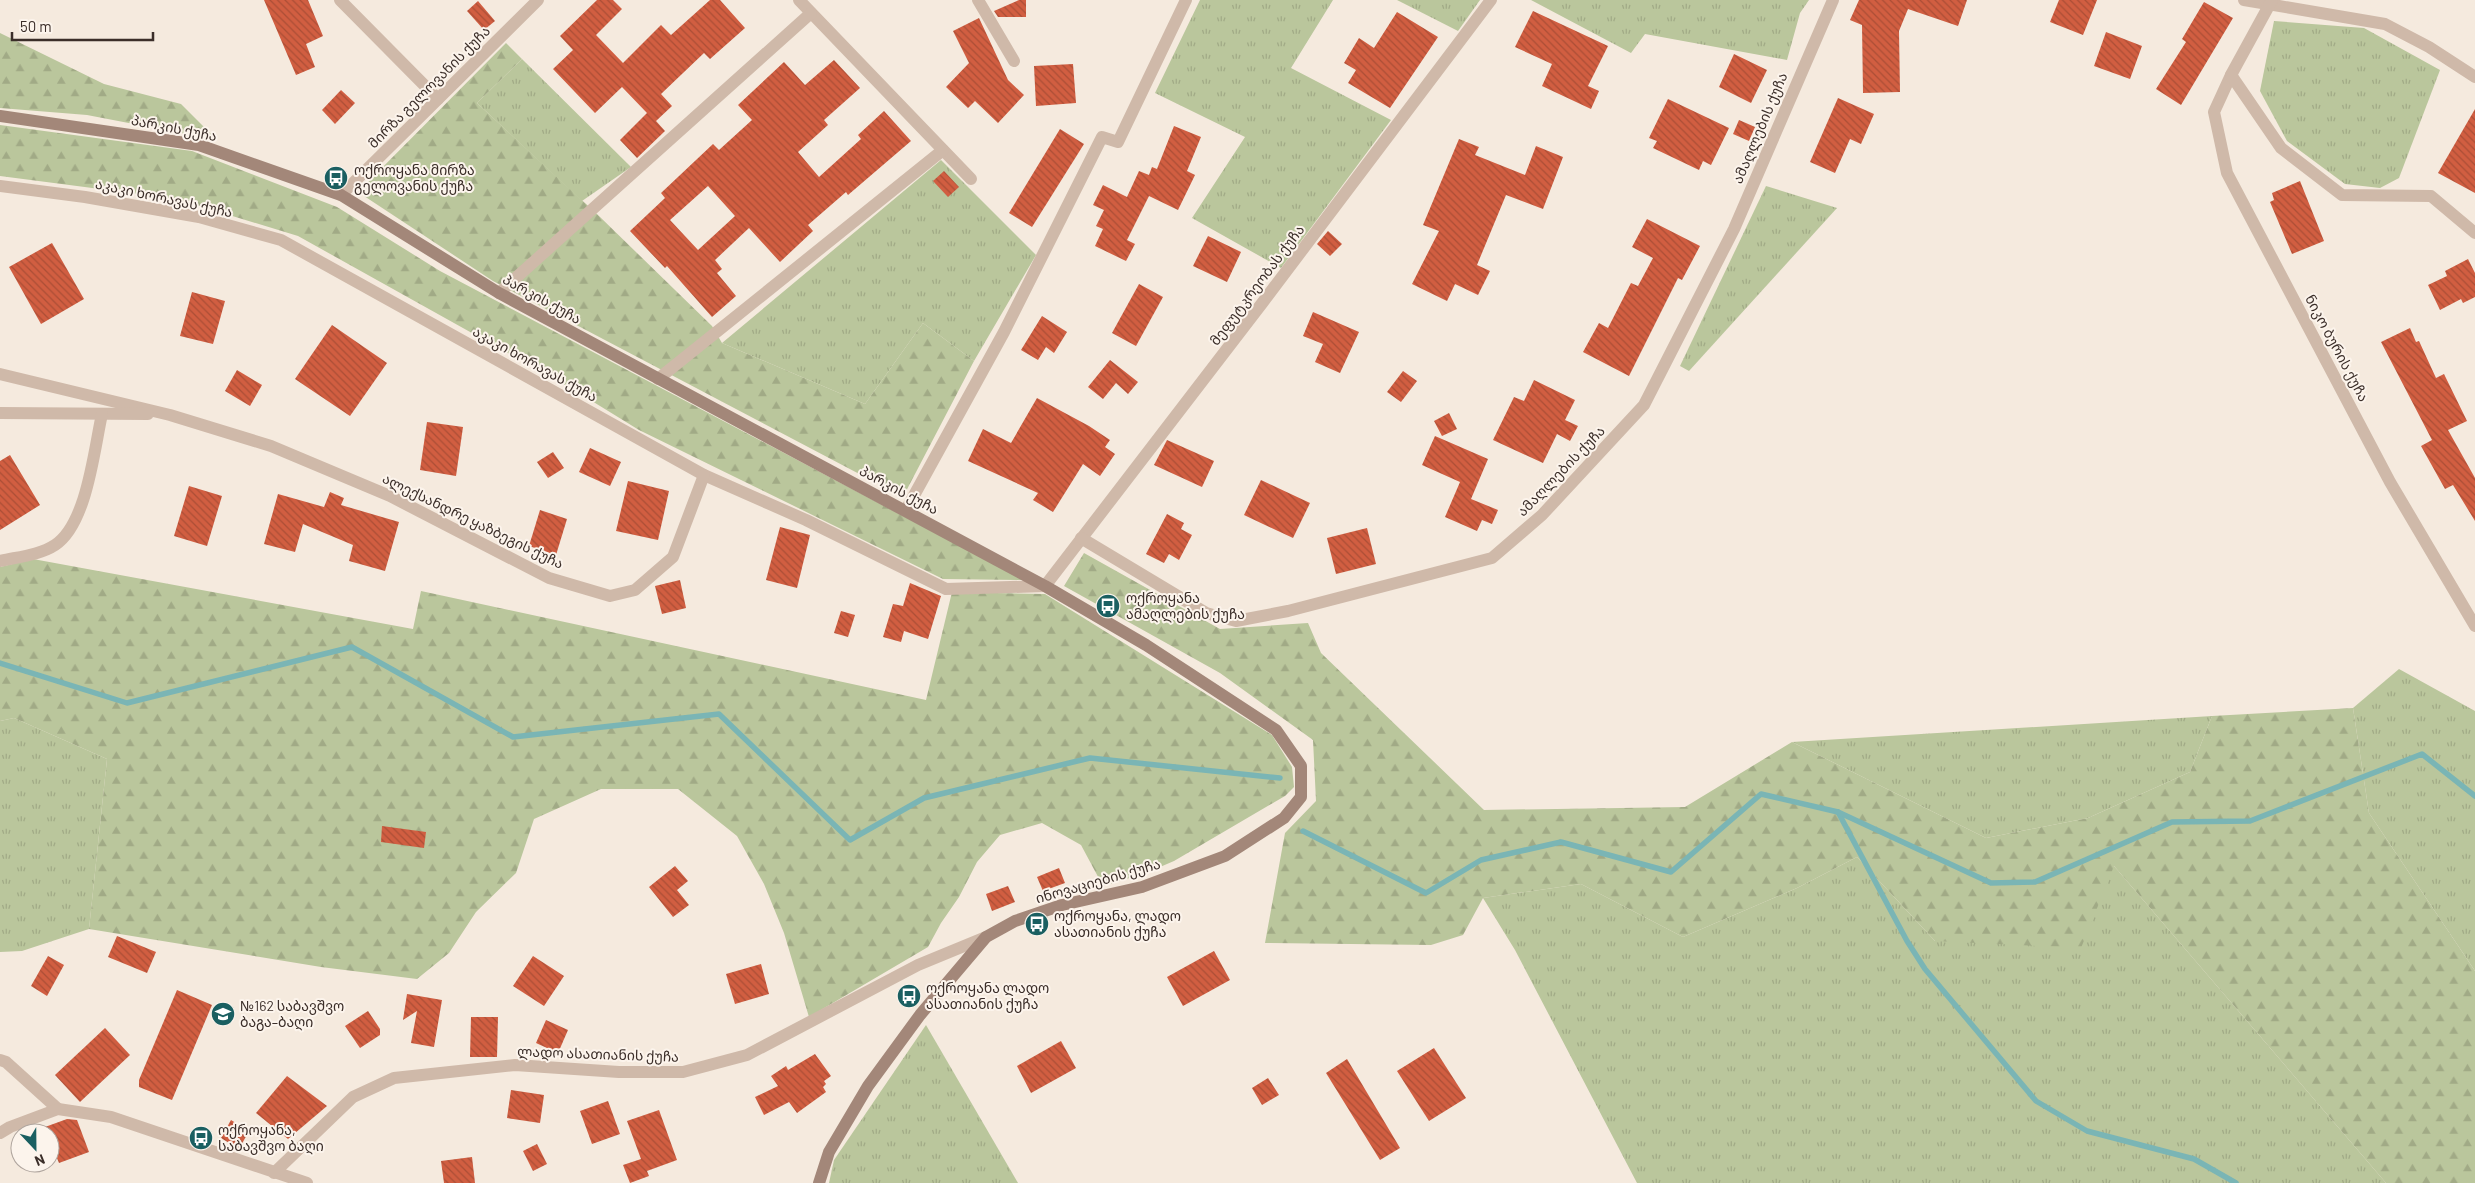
<svg xmlns="http://www.w3.org/2000/svg" width="2475" height="1183" font-family="Barlow,'Noto Sans Georgian',sans-serif">
<defs>
<pattern id="grass-tufts" width="24" height="20" patternUnits="userSpaceOnUse" patternTransform="scale(1.25)"><rect width="24" height="20" fill="#bac69c"/><path d="M3 7l-1-3M5 7V3M7 7l1-3M15 17l-1-3M17 17v-4M19 17l1-3" fill="none" stroke="#a1aa86"/></pattern>
<pattern id="forest-firs" width="22" height="20" patternUnits="userSpaceOnUse" patternTransform="scale(1.25)"><rect width="22" height="20" fill="#bac69c"/><path d="M5 1l3.5 6h-7zM16 11l3.5 6h-7z" fill="#a1aa86"/></pattern>
<pattern id="building-back-hatch" width="6" height="6" patternUnits="userSpaceOnUse" patternTransform="scale(1.25)"><rect width="6" height="6" fill="#d15e41"/><path d="M-1 5l2 2M0 0l6 6M5-1l2 2" fill="none" stroke="#ab4e36"/></pattern>
</defs>
<rect width="100%" height="100%" fill="#f5eade"/>
<g fill="url(#grass-tufts)">
<polygon points="1200,0 1333,0 1291,68 1391,120 1281,268 1192,218 1245,137 1155,93"/>
<polygon points="1397,0 1480,0 1458,31"/>
<polygon points="1531,0 1809,0 1800,13 1787,60 1645,34 1631,53"/>
<polygon points="2274,21 2364,28 2440,70 2399,178 2380,188 2345,184 2287,141 2260,91"/>
<polygon points="522,59 631,167 582,201 477,103"/>
<polygon points="941,160 1036,255 974,361 923,323 865,404 722,343"/>
<polygon points="1766,186 1837,208 1689,371 1680,366"/>
<polygon points="2399,669 2475,711 2475,971 2369,813 2353,708"/>
<polygon points="2212,716 2190,772 2088,818 1986,838 1792,742"/>
<polygon points="14,718 107,759 89,929 22,951 0,952 0,721"/>
<polygon points="1857,857 1935,941 2114,866 2386,1183 1637,1183 1515,950 1483,898 1581,884 1683,937 1797,888"/>
<polygon points="926,1025 1018,1183 829,1183 834,1160"/>
</g>
<g fill="url(#forest-firs)">
<polygon points="0,33 104,84 181,104 217,140 87,115 0,108"/>
<polygon points="506,43 522,59 477,103 599,216 712,326 722,343 865,404 923,323 974,361 903,497 493,281 358,192"/>
<polygon points="0,125 192,151 337,207 440,271 1024,580 943,579 639,430 574,390 298,236 177,199 0,176"/>
<polygon points="1084,553 1220,629 1308,623 1321,653 1484,810 1685,807 1792,742 1986,838 2088,818 2190,772 2212,716 2353,708 2369,813 2475,971 2475,1183 2386,1183 2114,866 2081,948 1935,941 1857,857 1797,888 1683,937 1581,884 1483,898 1463,935 1431,945 1265,943 1285,833 1316,801 1313,740 1220,673 1064,586"/>
<polygon points="33,559 413,629 421,591 926,700 952,592 1045,594 1272,735 1292,767 1294,787 1285,796 1174,861 1146,873 1103,886 1081,845 1042,823 1000,835 977,862 959,897 941,923 928,947 809,1017 784,933 764,884 737,836 678,789 601,789 534,819 516,873 476,912 449,953 417,979 321,967 89,929 107,759 14,718 0,721 0,567"/>
</g>
<g fill="none" stroke-linecap="round" stroke-linejoin="round">
<g stroke="#7ab5b5" stroke-width="5.5">
<polyline points="0,663 127,703 352,647 513,737 719,714 850,840 924,798 1090,758 1280,778"/>
<polyline points="1838,812 1907,941 1925,969 2036,1101 2087,1131 2194,1159 2236,1183"/>
<polyline points="1303,831 1426,893 1481,860 1561,842 1671,872 1761,794 1838,812 1991,883 2035,882 2172,822 2250,821 2422,754 2475,796"/>
</g>
</g>
<g fill="url(#building-back-hatch)" fill-rule="evenodd">
<polygon points="264,0 308,0 323,36 306,44 315,67 296,75"/>
<polygon points="597,0 613,0 622,9 596,35 623,63 661,25 671,35 710,0 720,0 745,28 710,59 704,53 661,94 672,106 656,121 665,131 637,158 620,140 647,113 622,87 595,113 553,69 573,50 560,36"/>
<polygon points="1019,0 1026,0 1026,17 998,17 994,11"/>
<polygon points="1859,0 1967,0 1958,26 1908,9 1899,31 1900,92 1863,93 1862,25 1850,20"/>
<polygon points="2059,0 2097,0 2083,35 2050,22"/>
<polygon points="478,1 495,21 484,30 467,11"/>
<polygon points="2204,2 2233,18 2181,105 2156,89 2186,42 2182,39"/>
<polygon points="1533,11 1608,46 1588,86 1599,91 1591,109 1542,86 1552,64 1515,47"/>
<polygon points="1397,12 1438,37 1390,108 1348,83 1356,70 1344,63 1359,38 1374,48"/>
<polygon points="979,18 1008,80 1024,95 998,123 975,101 968,108 946,87 969,63 953,31"/>
<polygon points="2106,32 2142,46 2130,79 2094,66"/>
<polygon points="1734,54 1767,70 1751,103 1719,87"/>
<path d="M834,60L860,88L824,120L828,125L798,152L819,177L861,139L858,135L884,111L911,141L848,195L846,192L808,225L813,231L780,262L749,228L715,260L722,269L717,273L736,296L712,317L667,266L665,268L630,231L665,198L661,193L713,144L719,150L752,120L738,105L784,62L805,85ZM708,186L735,216L698,250L670,220Z"/>
<polygon points="1073,64 1076,103 1036,106 1034,66"/>
<polygon points="341,90 355,103 335,124 322,110"/>
<polygon points="1838,98 1874,114 1861,144 1850,139 1835,173 1810,162"/>
<polygon points="1668,99 1729,128 1711,165 1703,161 1699,170 1653,148 1657,141 1649,138"/>
<polygon points="2475,109 2475,193 2438,173"/>
<polygon points="1739,120 1755,127 1749,141 1733,134"/>
<polygon points="1174,126 1201,137 1187,171 1195,175 1178,210 1149,196 1127,240 1135,244 1126,261 1095,246 1103,229 1096,226 1104,210 1093,205 1103,185 1127,197 1139,171 1149,175 1152,167 1157,169"/>
<polygon points="1060,129 1084,144 1032,227 1009,213"/>
<polygon points="1459,139 1479,147 1475,155 1525,175 1536,146 1563,157 1543,209 1506,195 1477,265 1490,271 1478,295 1455,284 1447,301 1412,284 1439,231 1423,225"/>
<polygon points="944,171 959,187 948,197 933,181"/>
<polygon points="2300,181 2324,241 2292,254 2270,202 2274,200 2272,193"/>
<polygon points="1647,219 1700,246 1682,280 1678,278 1629,376 1583,352 1599,323 1608,328 1631,283 1638,286 1653,258 1632,247"/>
<polygon points="1328,231 1342,244 1330,256 1317,244"/>
<polygon points="1208,236 1241,252 1227,282 1193,266"/>
<polygon points="52,243 84,299 41,324 9,267"/>
<polygon points="2468,259 2475,273 2475,297 2463,303 2461,299 2440,310 2428,285 2447,276 2445,271"/>
<polygon points="1139,284 1163,297 1136,346 1112,333"/>
<polygon points="192,292 225,301 213,344 180,336"/>
<polygon points="1313,312 1359,332 1340,373 1315,362 1323,344 1303,336"/>
<polygon points="1042,316 1067,332 1054,353 1046,347 1038,360 1021,350"/>
<polygon points="332,325 387,363 350,416 295,379"/>
<polygon points="2410,328 2416,342 2419,341 2436,378 2444,374 2467,421 2448,430 2475,478 2475,521 2453,485 2445,489 2421,446 2432,440 2381,342"/>
<polygon points="1110,360 1138,382 1128,394 1116,383 1103,399 1088,387"/>
<polygon points="237,370 262,385 250,406 225,391"/>
<polygon points="1403,371 1417,381 1401,402 1387,392"/>
<polygon points="1534,380 1575,400 1565,420 1578,426 1570,441 1557,434 1543,463 1493,440 1514,397 1524,401"/>
<polygon points="1037,398 1089,426 1110,440 1105,447 1115,454 1100,476 1083,464 1053,512 1033,500 1038,493 968,461 983,429 1011,443"/>
<polygon points="1449,413 1457,429 1442,436 1434,421"/>
<polygon points="427,422 463,427 456,476 420,470"/>
<polygon points="1435,436 1488,459 1471,499 1498,510 1492,524 1482,520 1477,531 1445,517 1460,482 1422,465"/>
<polygon points="1167,440 1214,461 1202,487 1154,465"/>
<polygon points="590,448 621,462 610,486 579,472"/>
<polygon points="553,452 564,468 548,478 537,462"/>
<polygon points="10,455 40,505 0,530 0,461"/>
<polygon points="1261,480 1310,503 1293,538 1244,515"/>
<polygon points="628,481 669,491 658,540 616,531"/>
<polygon points="189,486 222,496 207,546 174,536"/>
<polygon points="330,492 344,498 341,505 399,522 385,571 349,561 353,545 303,524 295,552 264,544 278,494 324,507"/>
<polygon points="540,510 567,519 556,555 529,546"/>
<polygon points="1167,514 1184,523 1181,529 1192,535 1179,560 1169,554 1164,563 1146,554"/>
<polygon points="780,527 810,535 797,588 766,580"/>
<polygon points="1367,528 1376,564 1336,574 1327,538"/>
<polygon points="680,580 686,608 662,614 655,586"/>
<polygon points="910,583 941,596 928,639 904,631 901,642 883,637 893,604 903,606"/>
<polygon points="841,611 855,615 848,637 834,633"/>
<polygon points="382,826 426,832 424,848 381,842"/>
<polygon points="675,866 688,881 677,890 689,905 673,917 649,887"/>
<polygon points="1059,868 1065,883 1043,891 1037,877"/>
<polygon points="1008,886 1015,902 992,911 986,894"/>
<polygon points="117,936 156,952 147,973 108,957"/>
<polygon points="1214,951 1230,980 1183,1006 1167,977"/>
<polygon points="48,956 64,965 47,996 31,986"/>
<polygon points="533,956 564,976 544,1006 513,986"/>
<polygon points="761,964 769,994 735,1004 726,974"/>
<polygon points="177,990 212,1005 172,1100 139,1087 139,1080"/>
<polygon points="407,994 442,1000 434,1047 411,1043 417,1011 403,1020"/>
<polygon points="368,1011 380,1029 380,1035 360,1048 345,1026"/>
<polygon points="471,1017 498,1017 497,1057 470,1057"/>
<polygon points="546,1020 568,1030 558,1053 536,1043"/>
<polygon points="105,1028 130,1055 80,1102 55,1075"/>
<polygon points="1061,1041 1076,1068 1031,1093 1017,1066"/>
<polygon points="1434,1048 1466,1098 1429,1121 1397,1071"/>
<polygon points="815,1054 831,1076 824,1081 826,1084 823,1087 826,1092 797,1113 789,1102 764,1115 755,1097 778,1086 771,1076 786,1066 788,1070"/>
<polygon points="1347,1059 1400,1148 1380,1160 1326,1073"/>
<polygon points="287,1076 327,1106 288,1139 256,1113"/>
<polygon points="1268,1078 1279,1095 1262,1105 1252,1088"/>
<polygon points="511,1090 544,1095 540,1123 507,1118"/>
<polygon points="608,1101 620,1134 592,1144 580,1111"/>
<polygon points="659,1110 677,1160 647,1171 649,1176 630,1183 623,1165 641,1159 627,1121"/>
<polygon points="67,1119 77,1120 89,1152 59,1163 50,1141 50,1133 47,1133 45,1127"/>
<polygon points="231,1120 249,1131 239,1149 221,1138"/>
<polygon points="537,1144 547,1164 533,1171 523,1151"/>
<polygon points="472,1157 475,1183 444,1183 441,1161"/>
</g>
<g fill="none" stroke-linecap="round" stroke-linejoin="round">
<g stroke="#cfb9a9" stroke-width="12">
<polyline points="340,0 438,99"/>
<polyline points="799,0 971,179"/>
<polyline points="978,0 1014,61"/>
<polyline points="2244,0 2385,24 2429,47 2475,77"/>
<polyline points="2272,0 2231,75 2214,112 2227,173 2390,482 2475,626"/>
<polyline points="2231,75 2281,148 2342,195 2431,196 2475,233"/>
<polyline points="0,186 85,197 199,217 281,240 704,475 806,520 946,589 1045,586 1263,302 1491,0"/>
<polyline points="341,195 538,0"/>
<polyline points="499,293 811,13"/>
<polyline points="0,374 170,415 271,446 390,496 549,578 610,596 635,590 673,557 704,475"/>
<polyline points="658,379 943,150"/>
<polyline points="0,413 148,414"/>
<polyline points="906,510 1004,332 1102,137 1118,142 1186,0"/>
<polyline points="1081,538 1206,613 1236,621 1288,611 1492,558 1542,515 1644,405 1734,229 1833,0"/>
<path d="M0,561C17,557 40,555 55,545C87,524 94,450 102,414"/>
<polyline points="0,1060 6,1062 58,1109"/>
<polyline points="0,1133 10,1127 58,1109 111,1117 307,1183"/>
<polyline points="274,1173 353,1097 394,1078 515,1065 619,1072 683,1072 747,1055 918,965 986,937"/>
</g>
<polyline stroke="#a38779" stroke-width="12" points="0,116 199,145 341,195 499,293 1045,586 1146,645 1276,730 1301,766 1301,797 1284,818 1225,856 1142,887 1062,905 1015,921 986,937 920,1015 868,1086 829,1152 819,1183"/>
</g>
<defs>
<g id="bus-disc" transform="scale(1.25)"><circle r="9.5" fill="#1a5f61" stroke="#fcf4ec"/><path d="M-5-6H5V4H4V6H2V4H-2V6H-4V4H-5ZM-3.5-4V0h7V-4ZM-3.5 1.2v1.5H-2V1.2ZM2 1.2v1.5H3.5V1.2Z" fill="#fff"/></g>
<g id="school-disc" transform="scale(1.25)"><circle r="9.5" fill="#1a5f61" stroke="#fcf4ec"/><path d="M0-5L7-2L0 1L-7-2ZM-4 1L0 2.5L4 1V4Q0 6-4 4Z" fill="#fff"/></g>
</defs>
<g fill-rule="evenodd">
<use href="#bus-disc" x="336" y="178"/>
<use href="#bus-disc" x="1108" y="606"/>
<use href="#bus-disc" x="1037" y="924"/>
<use href="#bus-disc" x="909" y="996"/>
<use href="#school-disc" x="223" y="1014"/>
<use href="#bus-disc" x="201" y="1138"/>
</g>
<g text-anchor="middle" stroke-width="4" stroke-linejoin="round" paint-order="stroke">
<g font-size="14" fill="#3b2e29" stroke="#fcf4ec">
<text transform="translate(429 87) rotate(-45)" y="5">მირზა გელოვანის ქუჩა</text>
<text transform="translate(174 128) rotate(11)" y="5">პარკის ქუჩა</text>
<text transform="translate(1760 128) rotate(-67)" y="5">ამაღლების ქუჩა</text>
<text transform="translate(164 198) rotate(12)" y="5">აკაკი ხორავას ქუჩა</text>
<text transform="translate(1257 285) rotate(-53)" y="5">მეფუტკრეობას ქუჩა</text>
<text transform="translate(542 299) rotate(29)" y="5">პარკის ქუჩა</text>
<text transform="translate(2337 348) rotate(62)" y="5">ნიკო ბურის ქუჩა</text>
<text transform="translate(535 364) rotate(29)" y="5">აკაკი ხორავას ქუჩა</text>
<text transform="translate(1561 471) rotate(-46)" y="5">ამაღლების ქუჩა</text>
<text transform="translate(899 490) rotate(28)" y="5">პარკის ქუჩა</text>
<text transform="translate(473 521) rotate(26)" y="5">ალექსანდრე ყაზბეგის ქუჩა</text>
<text transform="translate(1098 881) rotate(-16)" y="5">ინოვაციების ქუჩა</text>
<text transform="translate(598 1054) rotate(2)" y="5">ლადო ასათიანის ქუჩა</text>
</g>
<g font-size="14" fill="#3b2e29" stroke="#fcf4ec" text-anchor="start">
<text x="354" y="175">ოქროყანა მირზა<tspan x="354" dy="16">გელოვანის ქუჩა</tspan></text>
<text x="1126" y="603">ოქროყანა<tspan x="1126" dy="16">ამაღლების ქუჩა</tspan></text>
<text x="1054" y="921">ოქროყანა, ლადო<tspan x="1054" dy="16">ასათიანის ქუჩა</tspan></text>
<text x="926" y="993">ოქროყანა ლადო<tspan x="926" dy="16">ასათიანის ქუჩა</tspan></text>
<text x="240" y="1011">№162 საბავშვო<tspan x="240" dy="16">ბაგა–ბაღი</tspan></text>
<text x="218" y="1135">ოქროყანა,<tspan x="218" dy="16">საბავშვო ბაღი</tspan></text>
</g>
</g>
<g transform="translate(35 1148) rotate(158)"><circle r="24" fill="#fcf4ec" stroke="#afa59e"/>
<path d="M0-4L9 19L0 12L-9 19Z" fill="#1a5f61"/>
<text y="-8" font-size="14" font-weight="bold" text-anchor="middle" fill="#3b2e29">N</text>
</g>
<path d="M12 32v8h141v-8" fill="none" stroke="#3b2e29" stroke-width="2.5"/>
<text x="20" y="32" font-size="15" fill="#3b2e29" stroke="#fcf4ec" stroke-width="4" paint-order="stroke">50 m</text>
</svg>
